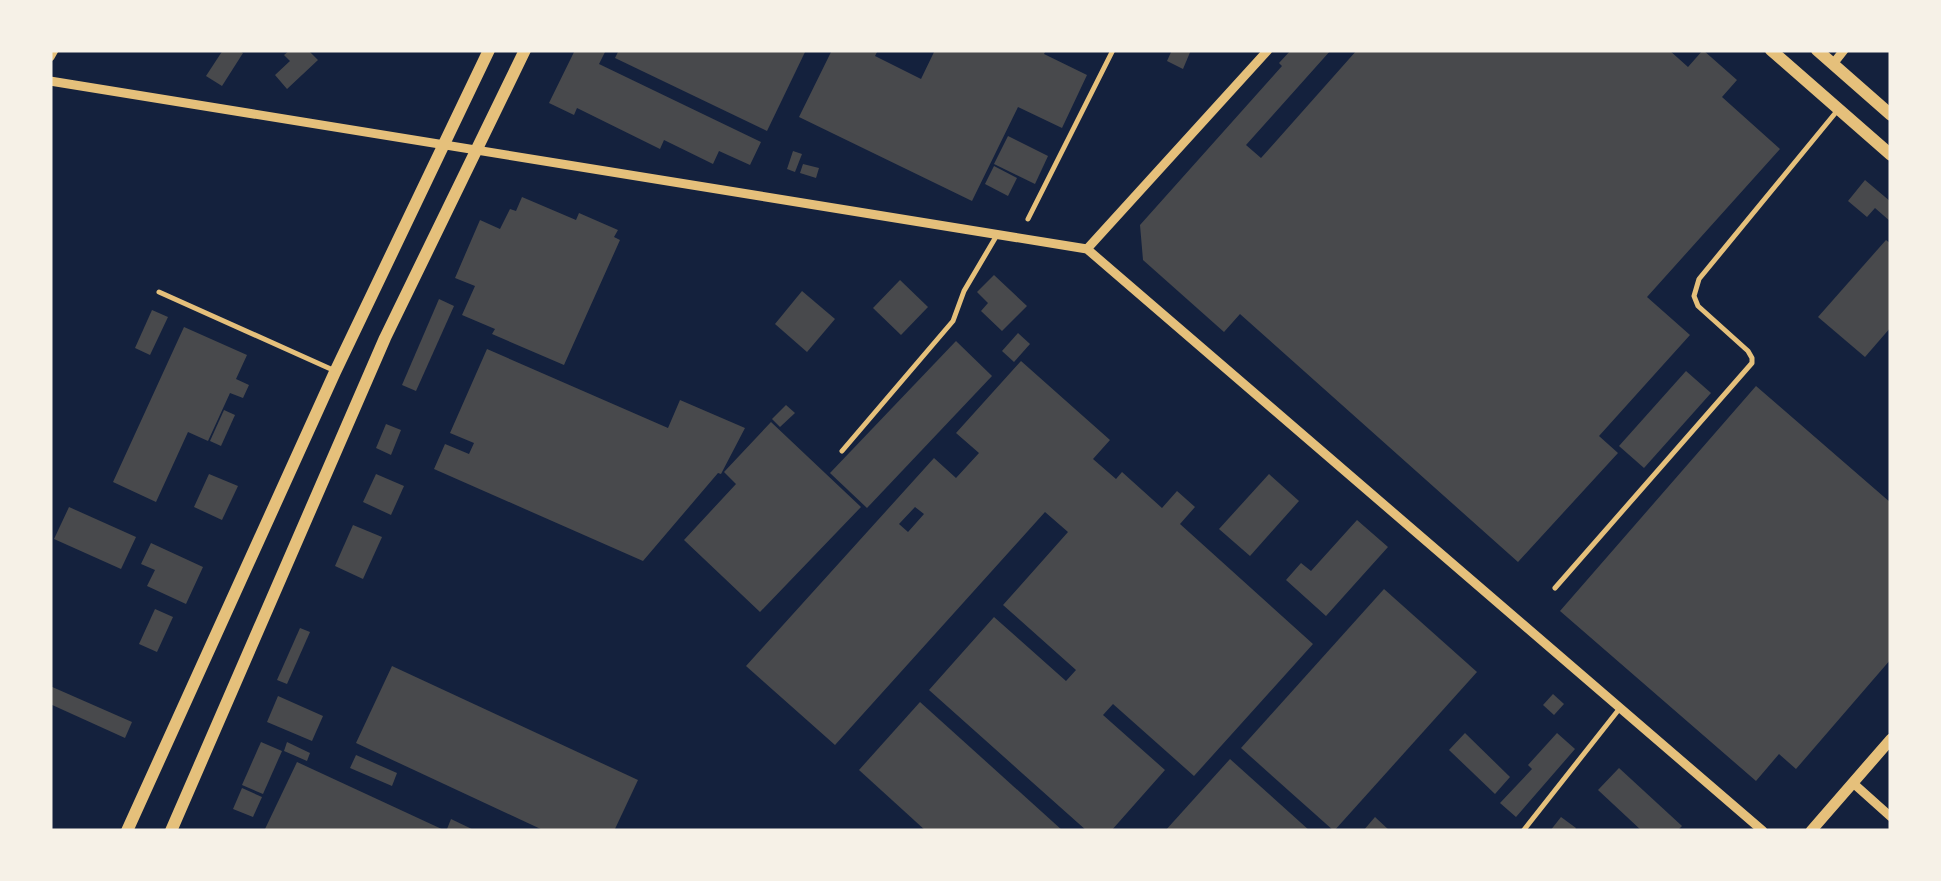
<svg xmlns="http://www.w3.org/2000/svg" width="1941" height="881" font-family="Roboto,sans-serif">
<rect width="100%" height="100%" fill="#14213d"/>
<g fill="#48494c" fill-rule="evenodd">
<polygon points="223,50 238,50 243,53 222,86 206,76"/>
<polygon points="290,50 308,50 318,60 287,89 275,75 290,61 284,55"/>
<polygon points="575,50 606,50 599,64 761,142 750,165 719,151 713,164 664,140 660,149 577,108 574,115 549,103"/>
<polygon points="619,50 806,50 767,131 615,58"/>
<polygon points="832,50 878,50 875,56 921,79 935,50 1046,50 1044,54 1087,75 1062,128 1018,107 972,201 799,117"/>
<polygon points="1172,50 1191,50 1183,69 1167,61"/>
<polygon points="1291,50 1331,50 1246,145 1261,158 1357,50 1669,50 1688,67 1703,50 1737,80 1722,97 1780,149 1647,297 1690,335 1599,436 1618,453 1518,562 1240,314 1224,332 1143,260 1140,225 1282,66 1279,63"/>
<polygon points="1008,136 1048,156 1035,184 994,164"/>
<polygon points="793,151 802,154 795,172 787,169"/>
<polygon points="803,164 819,168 816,178 800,173"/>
<polygon points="994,166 1017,178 1008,196 985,184"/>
<polygon points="1865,180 1891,202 1891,222 1875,208 1867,217 1848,201"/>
<polygon points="522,197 576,220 579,213 618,230 614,237 620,240 564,365 492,334 495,329 462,315 475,286 455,278 480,220 500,229 510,209 516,211"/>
<polygon points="1886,240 1891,244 1891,327 1865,357 1818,317"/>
<polygon points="994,275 1027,306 1002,331 981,311 988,303 977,292"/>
<polygon points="900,280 928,307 901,335 873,308"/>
<polygon points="802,291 835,319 807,352 775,324"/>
<polygon points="439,299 454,306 416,391 402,385"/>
<polygon points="152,310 168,317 150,355 135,348"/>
<polygon points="184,327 247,355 236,379 249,385 243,398 230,393 208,441 188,432 156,502 113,482"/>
<polygon points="1018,333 1030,344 1014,362 1002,351"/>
<polygon points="956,341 992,376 867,508 830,473"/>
<polygon points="487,349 668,428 680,400 745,428 721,474 718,473 643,561 434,469 445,444 469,454 474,443 450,433"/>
<path d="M1021,361L1110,440L1093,459L1116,479L1122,472L1162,508L1177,491L1195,507L1180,524L1313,644L1194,776L1113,704L1103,715L1165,770L1111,831H1087L929,690L994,617L1066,681L1076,670L1003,605L1068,532L1045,512L835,745L746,666L934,458L956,478L979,453L956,433ZM915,507L924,514L908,532L899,524Z"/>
<polygon points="1686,371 1711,393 1644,468 1619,446"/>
<polygon points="1756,386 1891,503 1891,659 1796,769 1779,754 1756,781 1560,611"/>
<polygon points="786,405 795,413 780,427 772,419"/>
<polygon points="224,410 235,415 221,446 210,441"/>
<polygon points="771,422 861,507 760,612 684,540 736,484 724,472"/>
<polygon points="386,424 401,430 391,455 376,448"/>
<polygon points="209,474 238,486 222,520 194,507"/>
<polygon points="376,474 404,486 391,515 363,502"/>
<polygon points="1269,474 1299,501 1250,556 1219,529"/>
<polygon points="69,507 136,537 121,569 54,539"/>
<polygon points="1357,520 1388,547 1326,616 1286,580 1301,563 1311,571"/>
<polygon points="353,525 382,537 363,579 335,566"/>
<polygon points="151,543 203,567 186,604 147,586 155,570 141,564"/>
<polygon points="1384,589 1477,672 1334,831 1241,748"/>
<polygon points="155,609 173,617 157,652 139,644"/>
<polygon points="300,628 310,632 287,684 277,680"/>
<polygon points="392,666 638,780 614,831 545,831 356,743"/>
<polygon points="50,686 132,722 125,738 50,704"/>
<polygon points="1553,694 1564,704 1554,715 1543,705"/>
<polygon points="278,696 323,716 312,741 267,722"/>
<polygon points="920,702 1063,831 926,831 859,770"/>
<polygon points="1465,733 1510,777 1495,794 1449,750"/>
<polygon points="1557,733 1575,749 1516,817 1500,803 1532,769 1528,765"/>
<polygon points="261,742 282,751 263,794 242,785"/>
<polygon points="287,742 310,753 307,761 284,751"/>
<polygon points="356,755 397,773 392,786 350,768"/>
<polygon points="1230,759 1310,831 1165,831"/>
<polygon points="297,762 446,831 269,831 265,829"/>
<polygon points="1619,768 1682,826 1677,831 1642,831 1598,790"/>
<polygon points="242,788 262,797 253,817 233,809"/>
<polygon points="1375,817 1390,831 1363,831"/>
<polygon points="1561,817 1576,828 1574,831 1550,831"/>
<polygon points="451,819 476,831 452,831 447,829"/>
</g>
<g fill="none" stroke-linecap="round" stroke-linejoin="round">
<g stroke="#e5c07b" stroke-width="5">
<polyline points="1028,219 1113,50"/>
<polyline points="159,292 333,370"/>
<polyline points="842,451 953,321 964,291 997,235"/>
<polyline points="1555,588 1752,363 1752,358 1748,351 1698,306 1694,296 1699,279 1837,111"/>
<polyline points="1523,831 1620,708"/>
</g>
<g stroke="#e5c07b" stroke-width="9">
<polyline points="50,57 54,50"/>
<polyline points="1833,64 1844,50"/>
<polyline points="50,81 1087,249 1763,831"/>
<polyline points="1087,249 1268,50"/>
<polyline points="1853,783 1891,817"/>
</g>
<polyline stroke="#e5c07b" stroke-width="11" points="1811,831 1891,739"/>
<g stroke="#e5c07b" stroke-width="12">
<polyline points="1771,50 1891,155"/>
<polyline points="1817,50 1891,115"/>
<polyline points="127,831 335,372 489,50"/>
<polyline points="171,831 385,338 525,50"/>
</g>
</g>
<rect width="1941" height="881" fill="none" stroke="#f6f1e7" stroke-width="105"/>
</svg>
